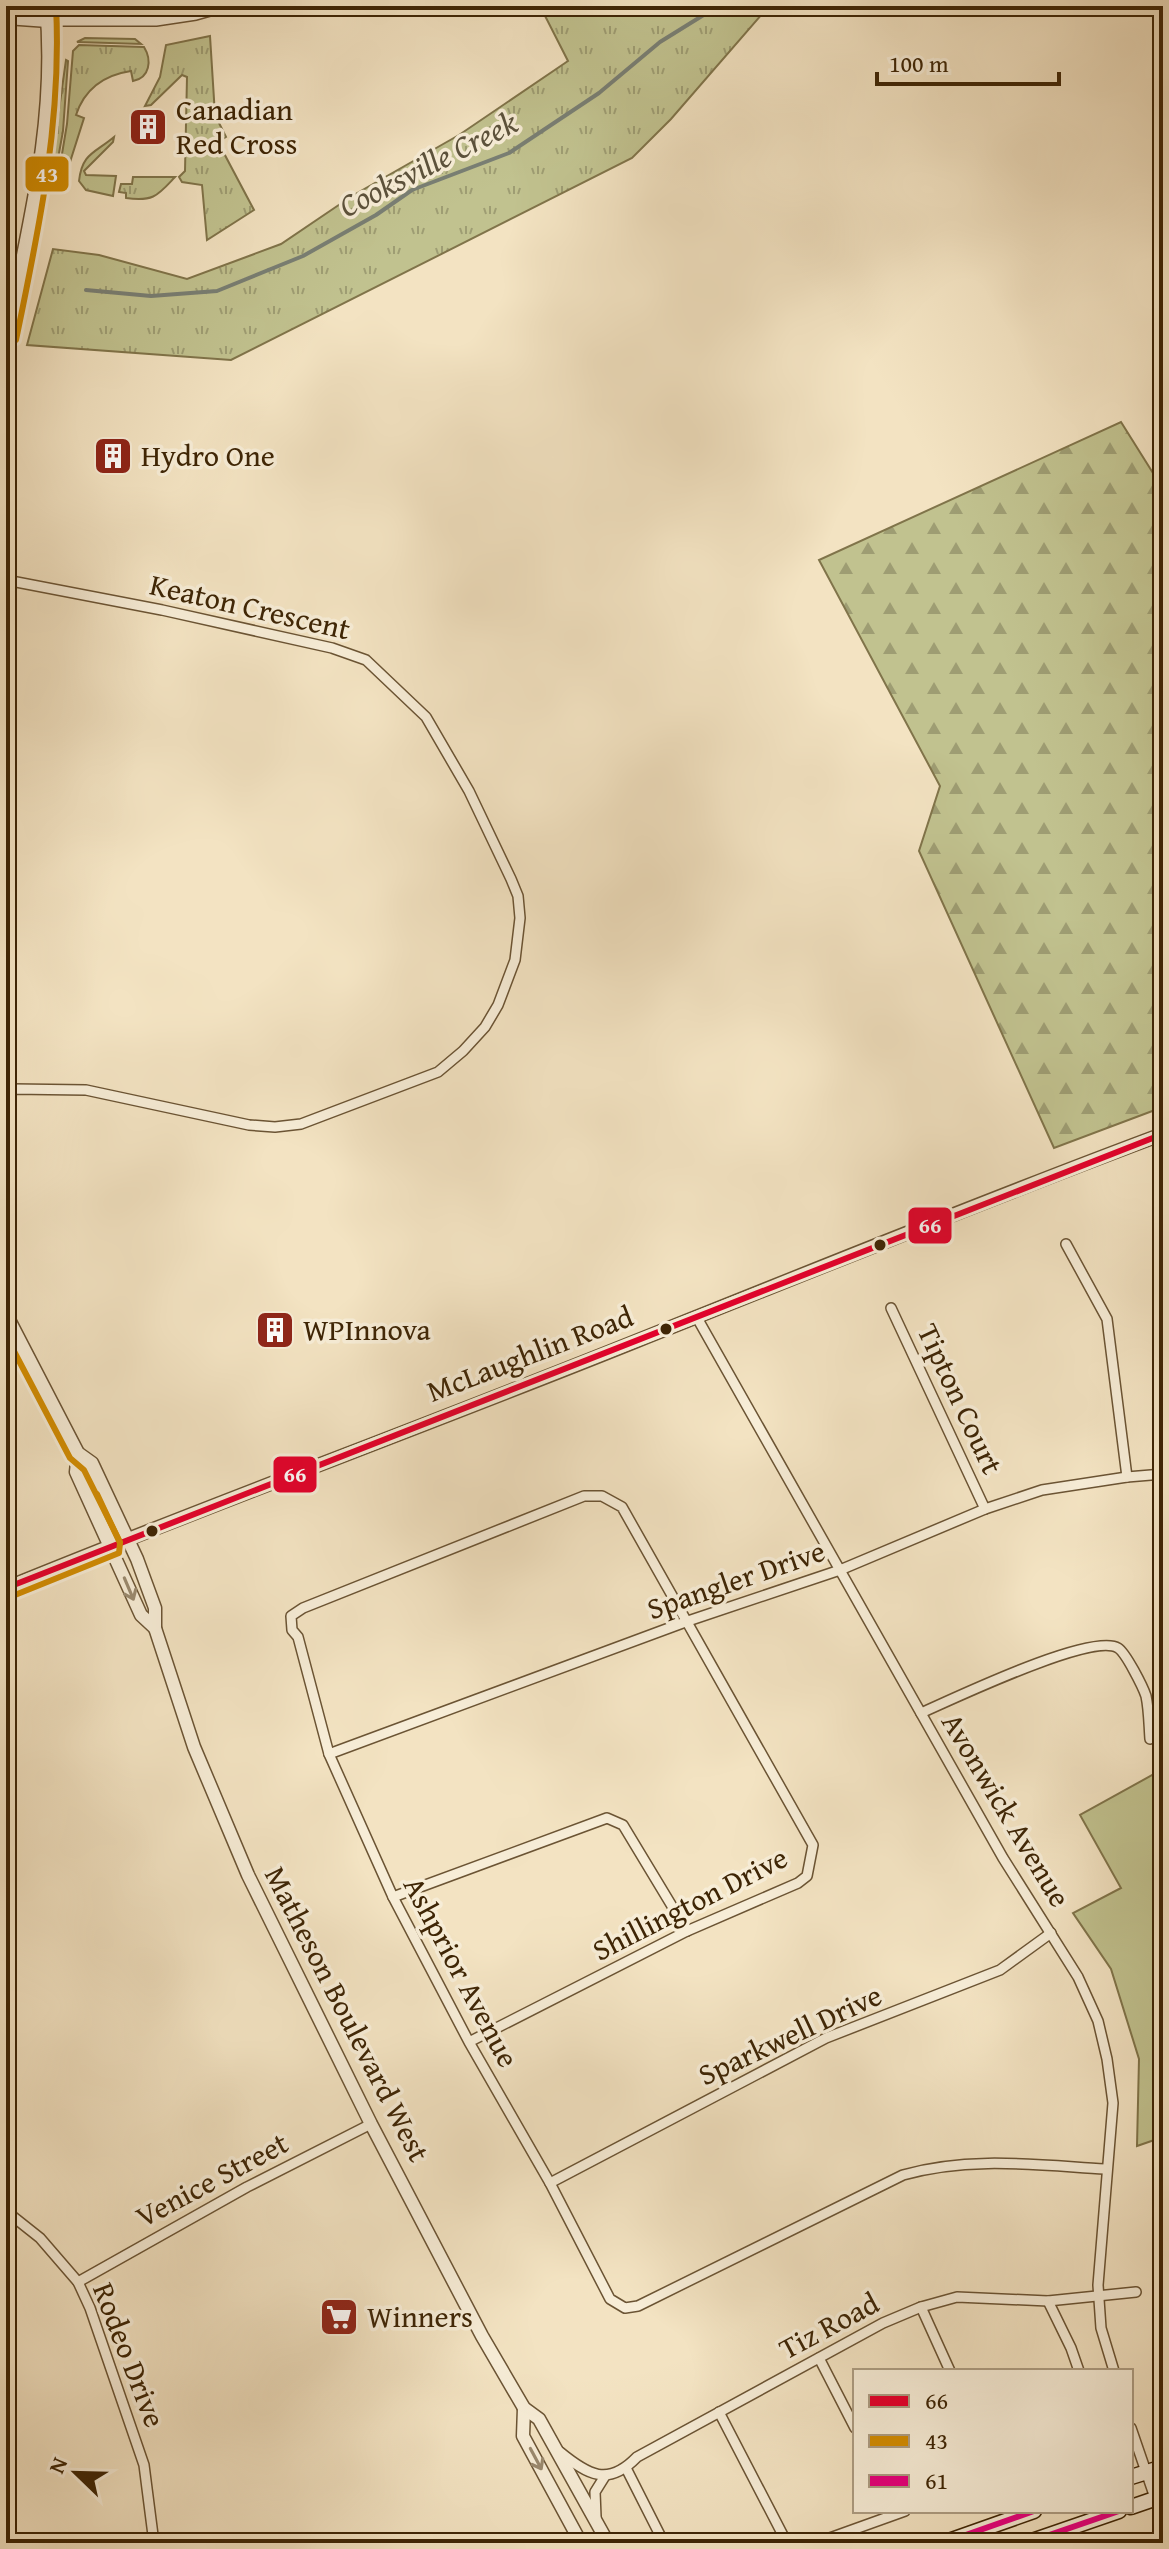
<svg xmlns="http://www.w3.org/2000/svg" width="1169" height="2549" font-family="'Gentium Book Plus',serif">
<defs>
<pattern id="grass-tufts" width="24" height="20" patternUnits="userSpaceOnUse" patternTransform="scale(2)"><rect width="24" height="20" fill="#c1c28f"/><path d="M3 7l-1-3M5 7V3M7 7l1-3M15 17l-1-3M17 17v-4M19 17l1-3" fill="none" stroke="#9e9d73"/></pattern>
<pattern id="forest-firs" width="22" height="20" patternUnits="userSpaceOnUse" patternTransform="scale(2)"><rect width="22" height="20" fill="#c1c28f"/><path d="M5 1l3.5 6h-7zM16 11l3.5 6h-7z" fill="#9e9d73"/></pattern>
</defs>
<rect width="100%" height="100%" fill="#f3e3c2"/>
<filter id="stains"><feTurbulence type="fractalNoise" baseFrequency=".0025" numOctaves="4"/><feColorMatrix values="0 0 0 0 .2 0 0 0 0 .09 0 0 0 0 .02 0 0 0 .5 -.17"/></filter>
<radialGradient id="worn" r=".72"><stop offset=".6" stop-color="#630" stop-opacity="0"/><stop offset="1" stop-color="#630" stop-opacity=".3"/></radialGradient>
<g fill="url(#grass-tufts)" stroke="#80744a" stroke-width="2">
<polygon points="71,6 143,6 132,15 84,14 73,11"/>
<polygon points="540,6 769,6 671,119 632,158 231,360 27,345 53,249 99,255 187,279 281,244 352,196 459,135 568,61"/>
<polygon points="210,36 215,115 226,137 218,142 254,210 207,240 202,185 182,182 179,177 185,171 187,77 182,75 151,105 145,106 160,77 166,45"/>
<polygon points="85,38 135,39 141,44 77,42"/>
<path d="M79,45L144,47C152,60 150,78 133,81L131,71C104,75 85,88 76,115L84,118L63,184H57L67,124L73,51Z"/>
<polygon points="66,60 68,61 63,131 54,181 50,173"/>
<path d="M114,137L113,142L84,171L86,175L116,176L113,196L86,190L79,181C82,153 95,153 114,137Z"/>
<path d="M133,177H175C158,195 154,202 126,198V193L119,192L121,184H132Z"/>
</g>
<polygon fill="url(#forest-firs)" stroke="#80744a" stroke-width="2" points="1121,422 1163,489 1163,1107 1054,1148 919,851 940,786 819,560"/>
<polygon fill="#c1c28f" stroke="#80744a" stroke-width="2" points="1163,1769 1163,2137 1137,2146 1139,2059 1111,1969 1073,1913 1121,1888 1080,1815"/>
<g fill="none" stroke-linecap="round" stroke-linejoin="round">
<polyline stroke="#797f74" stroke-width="4" points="86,290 151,296 217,291 303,256 376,215 412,190 509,153 599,93 660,42 710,11 714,6"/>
<g stroke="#6b5434" stroke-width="12">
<g id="minor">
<polyline points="48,21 156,21 196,15 228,6"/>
<polyline points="6,580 162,610 332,648 366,660 426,717 469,791 511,879 518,896 520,918 515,960 498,1005 485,1027 463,1051 438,1072 301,1124 275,1127 249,1125 86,1090 13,1089 6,1091"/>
<polyline points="1066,1244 1107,1319 1127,1477"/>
<polyline points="891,1308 985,1509"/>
<polyline points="696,1316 1003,1858 1078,1977 1098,2021 1107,2059 1113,2103 1098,2285 1101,2328 1114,2371"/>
<path d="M921,1713C953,1699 1092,1632 1118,1648C1126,1653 1143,1687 1146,1696C1149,1710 1149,1726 1150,1739"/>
<polyline points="329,1754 688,1621 840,1570 985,1509 1042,1490 1127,1477 1163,1474"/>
<polyline points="393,1897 607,1818 623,1825 687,1931"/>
<path d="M469,2042L687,1931L798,1883L807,1876L813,1845L622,1507L602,1496H584L303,1608L291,1616L292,1630L298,1637L329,1754L393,1897L469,2042L550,2183L610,2299L625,2308L638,2306L903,2175C969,2156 1037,2165 1105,2169"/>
<polyline points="550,2183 826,2038 1000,1970 1051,1933"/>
<polyline points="6,2211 40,2238 78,2282 90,2308 144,2465 154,2543"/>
<polyline points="78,2282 247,2187 371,2124"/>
<polyline points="1048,2301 1071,2348 1079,2371"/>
<polyline points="921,2307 950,2371"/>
<polyline points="819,2358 855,2428"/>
<polyline points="719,2412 787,2543"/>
<polyline points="1131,2428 1163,2521"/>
<path d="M560,2452C588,2475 608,2487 637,2457L883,2323L921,2307L957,2297L1048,2301L1136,2292"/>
<polyline points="626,2468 664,2543"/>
<polyline points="596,2517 595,2492 605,2476"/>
<polyline points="816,2543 905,2511"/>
</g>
</g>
<g stroke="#6b5434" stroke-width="15">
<g id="tertiary">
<polyline points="6,18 48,21"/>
<path d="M6,338C28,228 57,119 46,6"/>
<polyline points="6,1314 78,1453 92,1463 137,1559 155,1608 155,1628 194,1747 248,1875 371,2124 482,2336 524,2408 539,2419 608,2543"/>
<polyline points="78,1453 76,1472 141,1615 155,1628"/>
<path d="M6,1588C214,1503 425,1426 634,1342C810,1272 985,1200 1163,1134"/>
<polyline points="524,2408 523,2436 581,2543"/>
</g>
</g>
<g stroke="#3e2505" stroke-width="17">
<g id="secondary">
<polyline points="1131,2477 1163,2467"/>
<polyline points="1131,2507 1163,2496"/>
<polyline points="943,2543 1034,2511"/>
<polyline points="1026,2543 1119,2511"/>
</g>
</g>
<use href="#minor" stroke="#f7edd7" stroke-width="9"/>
<use href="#tertiary" stroke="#f7edd7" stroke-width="12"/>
<use href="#secondary" stroke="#f7edd7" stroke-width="14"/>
<g stroke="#f7edd7" stroke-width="12">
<polyline id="bus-1" points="6,1588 1163,1134"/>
</g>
<g stroke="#f7edd7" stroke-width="12">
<g id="bus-2">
<path d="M16,340C39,229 62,120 56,6"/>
<polyline points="6,1336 70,1458 84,1470 120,1542"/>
<polyline points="10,1597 119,1553 120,1543 97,1494"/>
</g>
</g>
<g stroke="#f7edd7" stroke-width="12">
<g id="bus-3">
<polyline points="943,2543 1034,2511"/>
<polyline points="1026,2543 1119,2511"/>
</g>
</g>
<use href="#bus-1" stroke="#e4002b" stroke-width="6"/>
<use href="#bus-2" stroke="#d28c01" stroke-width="6"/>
<use href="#bus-3" stroke="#e5007d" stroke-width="6"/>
</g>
<defs><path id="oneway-shaft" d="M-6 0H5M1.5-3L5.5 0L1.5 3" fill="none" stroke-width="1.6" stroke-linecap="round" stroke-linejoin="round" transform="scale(2)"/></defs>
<g stroke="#9a896e">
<use href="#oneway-shaft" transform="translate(129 1589) rotate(67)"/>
<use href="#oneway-shaft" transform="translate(536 2459) rotate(62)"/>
</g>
<defs>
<g id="building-square" transform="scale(2)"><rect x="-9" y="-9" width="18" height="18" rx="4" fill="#8f2418" stroke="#f7edd7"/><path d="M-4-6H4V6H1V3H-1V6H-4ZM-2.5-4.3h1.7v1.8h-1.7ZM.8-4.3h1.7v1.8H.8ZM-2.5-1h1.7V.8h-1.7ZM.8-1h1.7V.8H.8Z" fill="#fff"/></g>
<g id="supermarket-square" transform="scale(2)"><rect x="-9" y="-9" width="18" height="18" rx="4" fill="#8f2418" stroke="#f7edd7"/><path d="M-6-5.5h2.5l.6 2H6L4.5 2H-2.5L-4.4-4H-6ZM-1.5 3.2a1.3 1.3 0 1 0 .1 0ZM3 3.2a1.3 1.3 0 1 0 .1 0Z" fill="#fff"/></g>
</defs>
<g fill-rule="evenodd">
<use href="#building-square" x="148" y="127"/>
<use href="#building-square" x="113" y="456"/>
<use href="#building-square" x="275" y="1330"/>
<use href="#supermarket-square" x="339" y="2317"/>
</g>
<g fill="#3e2505" stroke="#f7edd7" stroke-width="3">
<circle cx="880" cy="1245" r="7"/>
<circle cx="666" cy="1329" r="7"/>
<circle cx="152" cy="1531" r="7"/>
</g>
<g text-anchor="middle" stroke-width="7" stroke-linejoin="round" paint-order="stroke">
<g font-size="30" fill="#3e2505" stroke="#f7edd7" text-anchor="start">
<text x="176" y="120">Canadian<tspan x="176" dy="34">Red Cross</tspan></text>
<text x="141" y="466">Hydro One</text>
<text x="303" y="1340">WPInnova</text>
<text x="367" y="2327">Winners</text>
</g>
<g font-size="30" fill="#3e2505" stroke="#f7edd7">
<text transform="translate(250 607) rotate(13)" y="10">Keaton Crescent</text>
<text transform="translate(530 1354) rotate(-21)" y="10">McLaughlin Road</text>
<text transform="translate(960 1399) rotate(65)" y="10">Tipton Court</text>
<text transform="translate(736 1580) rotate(-19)" y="10">Spangler Drive</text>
<text transform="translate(1006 1810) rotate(59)" y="10">Avonwick Avenue</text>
<text transform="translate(690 1904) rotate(-27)" y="10">Shillington Drive</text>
<text transform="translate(461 1972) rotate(62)" y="10">Ashprior Avenue</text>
<text transform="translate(347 2014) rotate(63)" y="10">Matheson Boulevard West</text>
<text transform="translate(790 2035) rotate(-25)" y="10">Sparkwell Drive</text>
<text transform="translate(212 2180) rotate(-28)" y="10">Venice Street</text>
<text transform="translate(829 2326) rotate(-28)" y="10">Tiz Road</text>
<text transform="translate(129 2355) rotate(69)" y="10">Rodeo Drive</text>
</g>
<g font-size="32" font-style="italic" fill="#5c523c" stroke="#f7edd7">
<text transform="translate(428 164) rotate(-27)" y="11">Cooksville Creek</text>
</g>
</g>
<g stroke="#f7edd7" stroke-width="3">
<rect x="24" y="155" width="46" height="38" rx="8" fill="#d28c01"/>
<rect x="907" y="1206" width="46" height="39" rx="8" fill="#e4002b"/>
<rect x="272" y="1455" width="46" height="39" rx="8" fill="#e4002b"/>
</g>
<g font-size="22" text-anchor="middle" font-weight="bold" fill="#fff">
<text x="47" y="182">43</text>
<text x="930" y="1233">66</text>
<text x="295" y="1482">66</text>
</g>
<rect width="1169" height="2549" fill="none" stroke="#f3e3c2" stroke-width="32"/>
<rect x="8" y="8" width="1153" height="2533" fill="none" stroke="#3e2505" stroke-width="4"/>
<rect x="16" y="16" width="1137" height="2517" fill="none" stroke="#3e2505" stroke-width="2"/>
<rect x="853" y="2369" width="280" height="144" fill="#f7edd7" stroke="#ad9d83" stroke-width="2"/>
<rect x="869" y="2395" width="40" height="12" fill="#e4002b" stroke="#ad9d83" stroke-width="2"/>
<text x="925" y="2409" font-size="24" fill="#3e2505">66</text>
<rect x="869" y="2435" width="40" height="12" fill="#d28c01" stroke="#ad9d83" stroke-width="2"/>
<text x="925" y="2449" font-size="24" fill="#3e2505">43</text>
<rect x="869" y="2475" width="40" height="12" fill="#e5007d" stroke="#ad9d83" stroke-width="2"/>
<text x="925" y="2489" font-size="24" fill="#3e2505">61</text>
<g transform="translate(76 2473) rotate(293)" stroke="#f7edd7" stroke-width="6" paint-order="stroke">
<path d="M0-6L14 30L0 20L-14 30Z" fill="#3e2505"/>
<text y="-12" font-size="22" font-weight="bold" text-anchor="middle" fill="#3e2505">N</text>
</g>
<path d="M877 72v12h182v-12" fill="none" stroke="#3e2505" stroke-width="4"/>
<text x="889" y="72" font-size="24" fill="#3e2505" stroke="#f7edd7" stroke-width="6" paint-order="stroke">100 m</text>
<rect width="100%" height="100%" filter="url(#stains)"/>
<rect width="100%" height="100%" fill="url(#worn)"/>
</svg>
